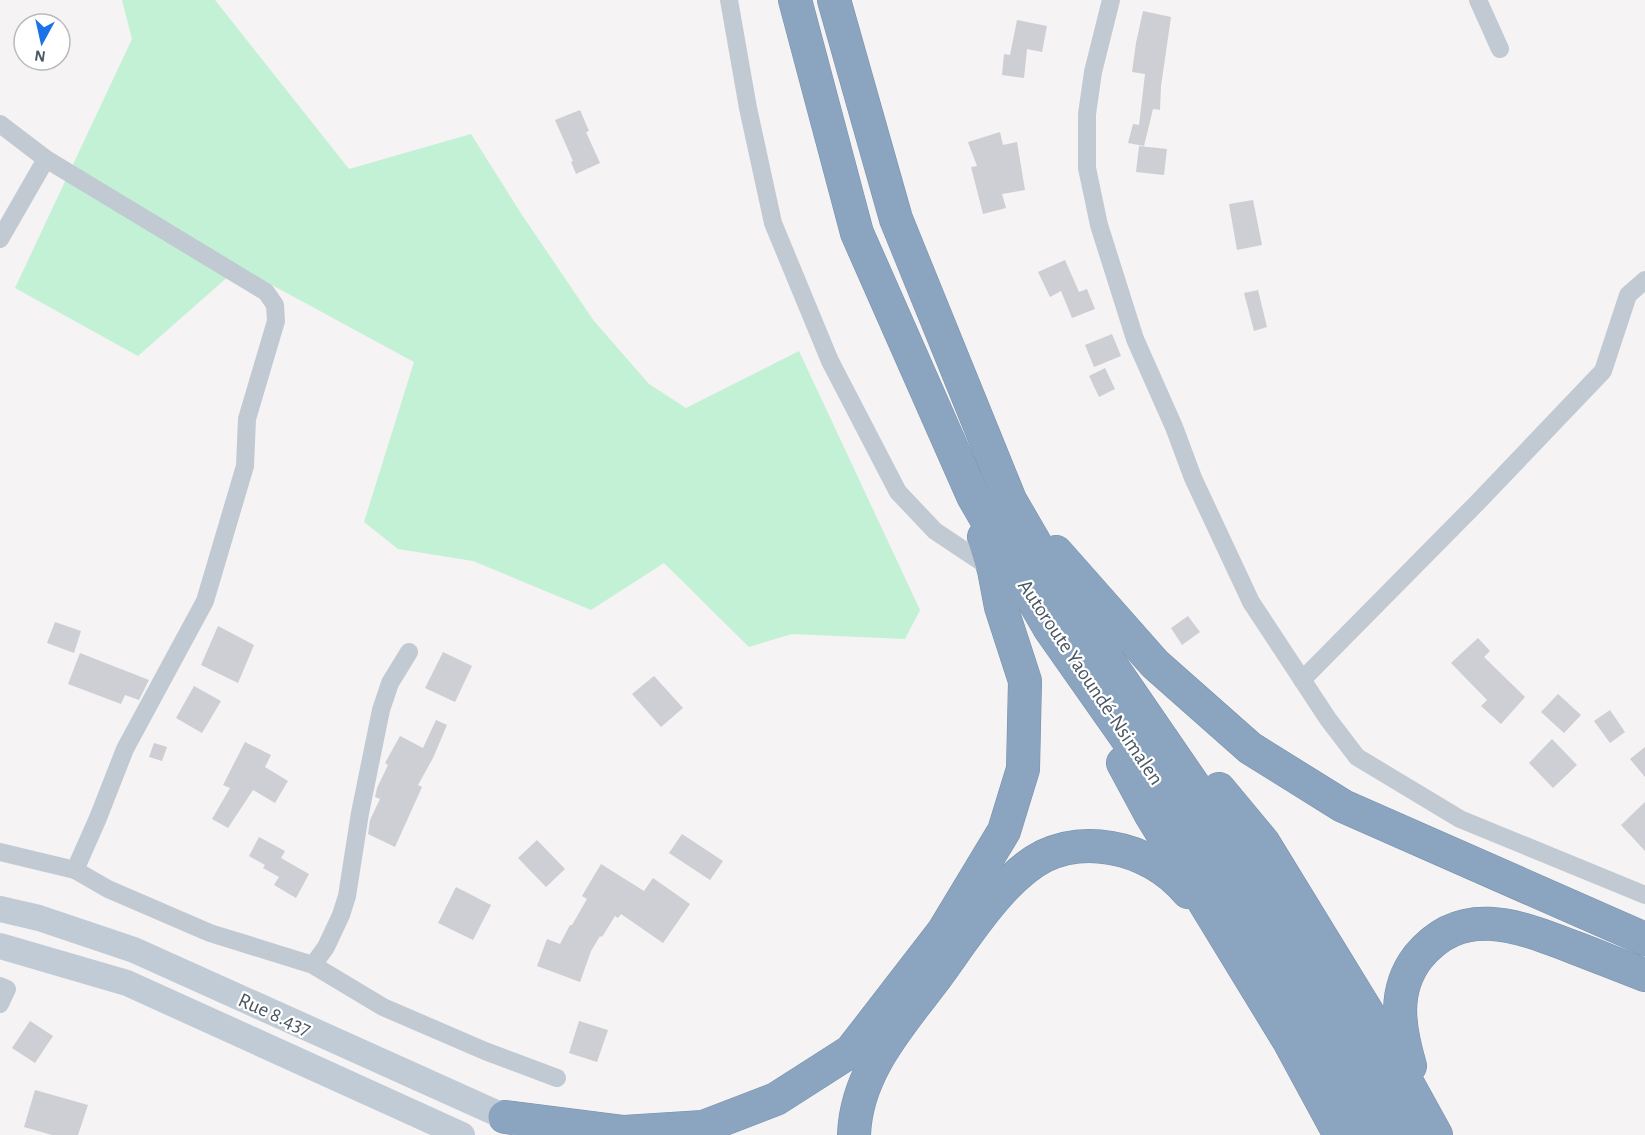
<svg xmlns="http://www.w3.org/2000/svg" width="1645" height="1135" font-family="'Alegreya Sans',sans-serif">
<rect width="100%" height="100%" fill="#f5f3f3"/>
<polygon fill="#c3f1d5" points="122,0 215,0 349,169 471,134 522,215 594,321 649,384 686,408 799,351 920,610 905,639 792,634 749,647 664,563 591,610 473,561 398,549 364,522 414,362 239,267 138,356 15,288 132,39"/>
<g fill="#cdcfd5">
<polygon points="1143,11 1171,17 1161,86 1160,110 1153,109 1144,146 1128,143 1133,124 1139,125 1145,74 1132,72 1136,43"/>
<polygon points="1017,20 1047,26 1042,52 1027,49 1024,78 1002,75 1004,54 1010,55"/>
<polygon points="580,110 589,131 586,132 600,163 576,174 571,162 573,161 555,120"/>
<polygon points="1000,132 1003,145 1017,142 1025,190 1002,194 1006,208 983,214 971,167 977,166 968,142"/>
<polygon points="1139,146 1167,149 1164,175 1136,172"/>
<polygon points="1253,200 1262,245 1237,250 1229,204"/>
<polygon points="1065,260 1079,292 1087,289 1095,309 1072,318 1061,291 1050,297 1038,272"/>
<polygon points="1258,290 1267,327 1254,331 1244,293"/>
<polygon points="1112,334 1121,356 1094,367 1085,345"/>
<polygon points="1105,368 1115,389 1099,397 1089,376"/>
<polygon points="1188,616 1200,632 1182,645 1171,628"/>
<polygon points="55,622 81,631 74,653 47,643"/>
<polygon points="218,626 254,645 238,683 201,665"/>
<polygon points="1478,638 1490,651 1484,657 1525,697 1501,724 1481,706 1487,700 1451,663"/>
<polygon points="443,652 472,666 455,702 425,688"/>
<polygon points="80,653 149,680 139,700 125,695 121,704 68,684"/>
<polygon points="654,676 683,708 661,727 632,694"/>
<polygon points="194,686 221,701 202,733 176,718"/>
<polygon points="1558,694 1581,715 1564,733 1541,712"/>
<polygon points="1610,710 1625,732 1610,743 1594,721"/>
<polygon points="436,720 447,725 433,758 418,785 422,787 395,847 368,834 370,820 380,799 375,797 377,788 388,765 385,763 400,736 423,748"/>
<polygon points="1552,739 1577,765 1553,788 1529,763"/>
<polygon points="245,742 271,755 265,767 288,781 275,803 253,790 228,828 212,819 230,788 223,785"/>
<polygon points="154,743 167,747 162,761 149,757"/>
<polygon points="1645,747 1645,777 1630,759"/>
<polygon points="1645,802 1645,851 1621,825"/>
<polygon points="682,834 723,861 710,880 669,853"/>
<polygon points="259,837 285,851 281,858 309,874 296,898 274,885 279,877 263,868 265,865 249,856"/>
<polygon points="537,840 565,869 546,887 518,858"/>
<polygon points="601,864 644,891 653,878 690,904 663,943 621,914 618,918 615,916 602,937 600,936 591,951 580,982 537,966 547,939 560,944 570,925 572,925 587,899 582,896"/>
<polygon points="456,887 491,905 473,940 438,923"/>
<polygon points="30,1021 53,1036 35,1063 12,1048"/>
<polygon points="579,1021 608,1030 597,1062 569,1053"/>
<polygon points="35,1090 88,1105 78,1135 52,1135 24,1127"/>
</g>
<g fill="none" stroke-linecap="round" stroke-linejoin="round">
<g stroke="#7690ad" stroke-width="34">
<g id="motorway">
<polyline points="795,0 857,233 973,496 1050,629 1173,804 1320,1033 1372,1135"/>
<polyline points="834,0 896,219 1010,500 1076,614 1245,860 1302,951 1364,1055 1407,1135"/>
<polyline points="1056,552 1155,664 1250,748 1343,806 1645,939"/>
<polyline points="1123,763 1151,815 1289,1041 1340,1135"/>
<polyline points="1219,789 1263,842 1377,1028 1436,1135"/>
<path d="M1410,1066C1399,1028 1392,991 1418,957C1462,903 1518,926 1573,947C1597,956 1621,966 1645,975"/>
<polyline points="505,1117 624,1132 703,1127 776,1099 851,1051 943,932 1004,831 1023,769 1025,681 1001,607 994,570 984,537"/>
<path d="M854,1135C856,1072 900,1025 936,977C964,939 1002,877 1044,856C1065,846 1089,844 1111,848C1141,853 1169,869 1188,892"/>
</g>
</g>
<g stroke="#c1cad2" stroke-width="18">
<polyline points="729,0 748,108 773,223 830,361 898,492 935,531 992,569"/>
<polyline points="1111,0 1093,72 1087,114 1087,168 1099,225 1135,339 1174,427 1193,478 1251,602 1328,719 1357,757 1460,819 1645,895"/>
<polyline points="1478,0 1500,49"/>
<polyline points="0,124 46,159 266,292 275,305 276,321 247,419 245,466 205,601 125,749 98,818 75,870"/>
<polyline points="0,239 46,159"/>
<polyline points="1302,680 1477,503 1603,371 1628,295 1645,280"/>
<polyline points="0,852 75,870 108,889 210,933 313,965 383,1007 485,1051 557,1078"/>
<polyline points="313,965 326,947 341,915 347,896 360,813 381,710 390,683 409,652"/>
<polyline points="0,986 7,989 0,1004"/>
</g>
<g stroke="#c1cbd6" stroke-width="26">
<polyline points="0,909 39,918 134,950 523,1125"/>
<polyline points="0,946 127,983 462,1135"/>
</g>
<use href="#motorway" stroke="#8ba5c1" stroke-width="33"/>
</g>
<g text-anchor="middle" stroke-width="4.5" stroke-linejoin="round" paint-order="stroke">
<g font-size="21" fill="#4a5661" stroke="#fff">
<text transform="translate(1091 682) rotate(56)" y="7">Autoroute Yaoundé-Nsimalen</text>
<text transform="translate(275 1014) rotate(24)" y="7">Rue 8.437</text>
</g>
</g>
<g transform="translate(42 42) rotate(188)"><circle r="28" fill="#ffffff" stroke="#b7bbc0" stroke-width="1.5"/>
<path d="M0-4.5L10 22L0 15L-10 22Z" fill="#1a73e8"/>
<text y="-9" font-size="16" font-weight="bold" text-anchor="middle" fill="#4a5661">N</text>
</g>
</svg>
